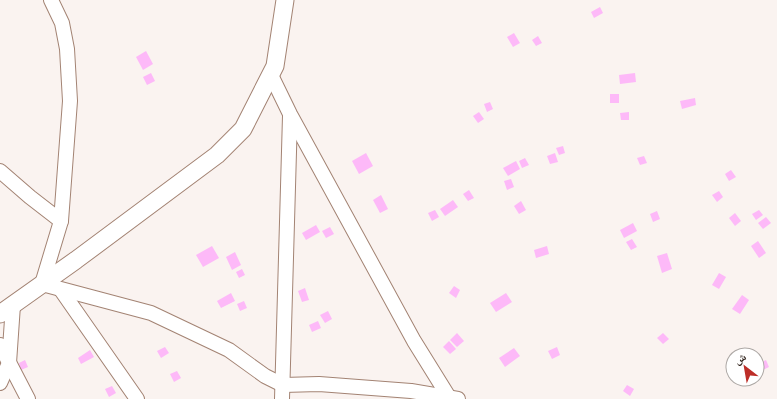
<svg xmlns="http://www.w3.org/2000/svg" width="777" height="399" font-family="Georgia,'Noto Naskh Arabic',serif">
<rect width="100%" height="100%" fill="#faf3f0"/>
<g fill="#fdb9f8">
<polygon points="600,7 603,13 594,18 591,12"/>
<polygon points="514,33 520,43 513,47 507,37"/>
<polygon points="538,36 542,43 536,46 532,40"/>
<polygon points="146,51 153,64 143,70 136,57"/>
<polygon points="151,73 155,81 147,85 143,77"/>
<polygon points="635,73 636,82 620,84 619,75"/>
<rect x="610" y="94" width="9" height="9"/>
<polygon points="695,98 696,105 682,109 680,101"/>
<polygon points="490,102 493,109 487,112 484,104"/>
<polygon points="479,112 484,119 478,123 473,116"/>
<polygon points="629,112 629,120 621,120 620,113"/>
<polygon points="563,146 565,153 559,155 556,148"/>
<polygon points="366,153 373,166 359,174 352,161"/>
<polygon points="555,153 558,162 550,164 547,156"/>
<polygon points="644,156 647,163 640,165 637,158"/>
<polygon points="525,158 529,165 522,168 519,161"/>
<polygon points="516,161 520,169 508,176 503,168"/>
<polygon points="731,170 736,177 729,181 725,174"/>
<polygon points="511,179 514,187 507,190 504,181"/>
<polygon points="469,190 474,198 468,201 463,194"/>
<polygon points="719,191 723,197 717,202 712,195"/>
<polygon points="381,195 388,209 380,213 373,200"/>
<polygon points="453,200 458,207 445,216 440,209"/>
<polygon points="521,201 526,210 519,214 514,206"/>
<polygon points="435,210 439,217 432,221 428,213"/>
<polygon points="759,210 763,215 756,220 752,214"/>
<polygon points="657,211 660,219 653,222 650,214"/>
<polygon points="735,213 741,221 735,226 729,218"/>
<polygon points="766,217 771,223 763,229 758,223"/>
<polygon points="633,223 637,231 624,238 620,230"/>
<polygon points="316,225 320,232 306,240 302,233"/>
<polygon points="330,227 334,234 326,238 322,231"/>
<polygon points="632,239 637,247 631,250 626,242"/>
<polygon points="758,241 766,253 759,258 751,246"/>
<polygon points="212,246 219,258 203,267 196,255"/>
<polygon points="547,246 549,254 536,258 534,250"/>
<polygon points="235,252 241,265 232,270 226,257"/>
<polygon points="667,253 672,269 662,273 657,256"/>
<polygon points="242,269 245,275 239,278 236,272"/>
<polygon points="719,273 726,277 719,289 712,285"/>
<polygon points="454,286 460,290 456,298 449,293"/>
<polygon points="305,288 309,300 302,302 298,291"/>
<polygon points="231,293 235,301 221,308 217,301"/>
<polygon points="506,293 512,302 496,312 490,303"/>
<polygon points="742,295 749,300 740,314 732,309"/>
<polygon points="244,301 247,308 240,311 237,304"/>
<polygon points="328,311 332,319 325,323 320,315"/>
<polygon points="318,321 321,328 312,332 309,325"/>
<polygon points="457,333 464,341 457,347 450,340"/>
<polygon points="663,333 669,339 663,344 657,338"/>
<polygon points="449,341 456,349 450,354 443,347"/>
<polygon points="165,347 169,353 161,358 157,351"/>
<polygon points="557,347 560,355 552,359 548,351"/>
<polygon points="514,348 520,356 505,367 499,358"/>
<polygon points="90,350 94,357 81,364 78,358"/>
<polygon points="25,360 28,367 21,370 19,363"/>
<polygon points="766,360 769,367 761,371 758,364"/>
<polygon points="177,371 181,378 174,382 170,374"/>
<polygon points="627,385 634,389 630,396 623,391"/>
<polygon points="112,386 116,393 109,397 105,389"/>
</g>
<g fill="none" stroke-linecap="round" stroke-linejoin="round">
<g stroke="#a38373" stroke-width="16">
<g id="minor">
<polyline points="51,0 62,23 67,49 70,101 61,221"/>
<polyline points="271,75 290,114 414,341 450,399"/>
<polyline points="0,171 30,197 61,221 42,284 151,313 229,350 265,376 283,385 319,384 411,391 458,399"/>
<polyline points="61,290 137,399"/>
<polyline points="0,345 28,399"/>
<polyline points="0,383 9,363 13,305"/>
<polyline points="282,399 290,116"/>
</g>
</g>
<g stroke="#a38373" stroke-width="19">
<polyline id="tertiary" points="0,314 76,260 217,155 243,129 275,66 285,0"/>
</g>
<use href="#minor" stroke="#fff" stroke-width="14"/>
<use href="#tertiary" stroke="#fff" stroke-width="17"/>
</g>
<g transform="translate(745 367) rotate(329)"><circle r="19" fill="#ffffff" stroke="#ada8a5"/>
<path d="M0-3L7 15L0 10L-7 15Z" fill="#bd2e28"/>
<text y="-6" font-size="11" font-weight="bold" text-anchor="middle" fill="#33261f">ش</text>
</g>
</svg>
